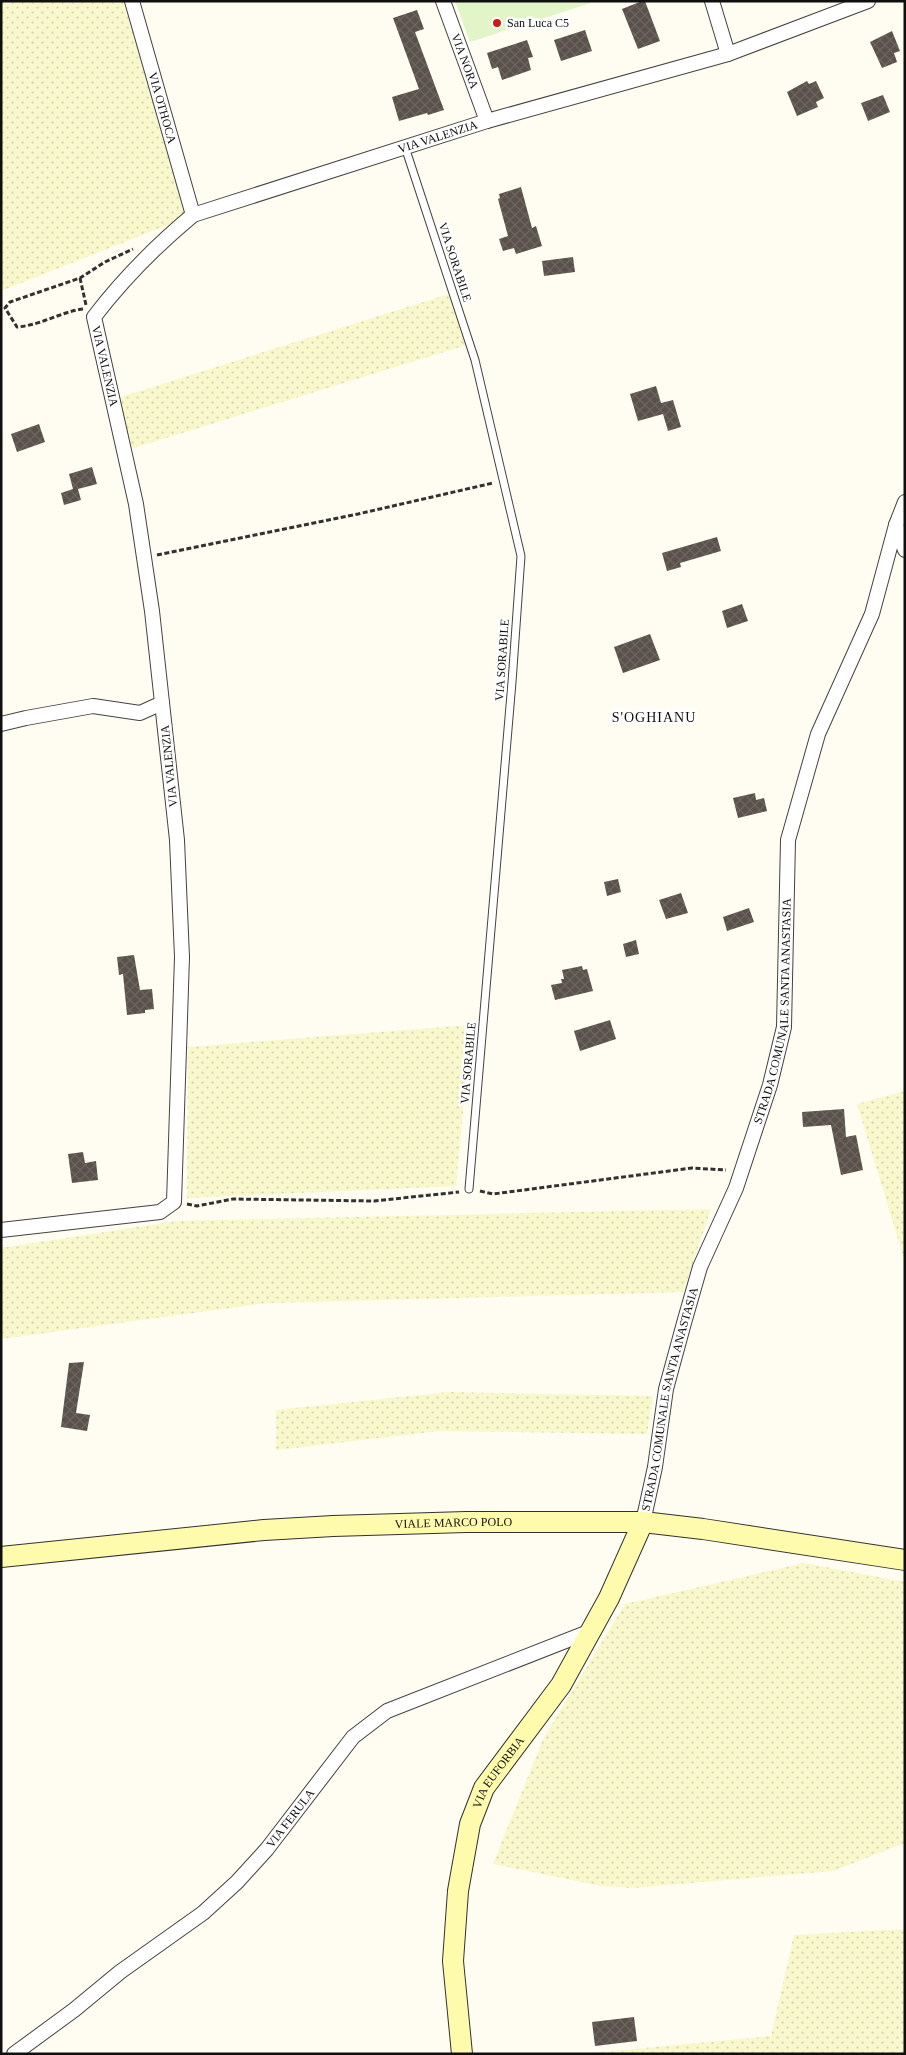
<svg xmlns="http://www.w3.org/2000/svg" width="906" height="2055" font-family="Georgia,serif">
<defs>
<pattern id="farmland-dots" width="8" height="8" patternUnits="userSpaceOnUse" patternTransform="scale(1.25)"><rect width="8" height="8" fill="#f9f8cd"/><path d="M2 2h.1M6 6h.1" fill="none" stroke="#d4d3af" stroke-width="1.8" stroke-linecap="round"/></pattern>
<pattern id="building-cross-hatch" width="8" height="8" patternUnits="userSpaceOnUse" patternTransform="scale(1.25)"><rect width="8" height="8" fill="#59514a"/><path d="M0 0l8 8M0 8l8-8" fill="none" stroke="#6c6560"/></pattern>
</defs>
<rect width="100%" height="100%" fill="#fffdf1"/>
<g fill="url(#farmland-dots)">
<polygon points="1,1 134,1 193,215 1,291"/>
<polygon points="449,294 470,344 127,450 114,399"/>
<polygon points="471,1025 456,1186 187,1198 188,1047"/>
<polygon points="905,1091 905,1262 857,1104"/>
<polygon points="711,1209 683,1292 267,1303 1,1339 1,1248 177,1221"/>
<polygon points="449,1392 653,1396 647,1434 440,1431 276,1450 276,1410"/>
<polygon points="804,1563 905,1582 905,1843 833,1871 633,1888 601,1886 493,1864 543,1739 625,1604"/>
<polygon points="905,1929 905,2054 580,2054 771,2036 794,1935"/>
</g>
<polygon fill="#e2f5c8" points="455,1 590,1 591,3 470,42"/>
<g fill="url(#building-cross-hatch)">
<polygon points="642,1 645,1 660,41 638,49 622,9"/>
<polygon points="417,10 424,29 415,32 444,110 428,115 427,113 399,121 392,97 419,89 393,18"/>
<polygon points="585,30 592,51 561,61 554,40"/>
<polygon points="892,31 900,51 894,53 897,62 882,68 870,42"/>
<polygon points="527,40 533,57 528,58 531,70 502,80 498,67 492,69 487,53"/>
<polygon points="807,81 809,84 816,81 824,98 816,102 818,107 797,116 787,92"/>
<polygon points="883,95 890,112 868,121 861,103"/>
<polygon points="521,187 532,228 536,226 542,246 516,254 514,248 503,251 499,239 508,236 498,199 500,198 499,194"/>
<polygon points="573,257 575,272 544,276 542,261"/>
<polygon points="656,386 661,403 673,400 681,427 668,431 663,414 638,421 630,394"/>
<polygon points="39,424 45,442 17,452 11,434"/>
<polygon points="92,467 97,484 78,489 81,500 64,505 61,493 73,489 69,474"/>
<polygon points="717,537 721,551 680,563 681,567 667,571 662,553"/>
<polygon points="742,604 748,621 727,628 722,611"/>
<polygon points="650,634 660,660 623,673 614,647"/>
<polygon points="755,793 756,800 764,798 767,811 738,818 733,798"/>
<polygon points="618,879 621,892 607,896 604,882"/>
<polygon points="681,893 688,913 666,919 659,900"/>
<polygon points="749,908 754,922 727,931 723,917"/>
<polygon points="636,940 639,954 626,957 623,944"/>
<polygon points="134,955 140,990 152,989 154,1009 145,1010 145,1013 127,1015 123,974 119,975 117,957"/>
<polygon points="582,966 583,970 587,969 593,991 555,1000 551,985 562,983 561,979 564,979 562,970"/>
<polygon points="610,1020 616,1039 580,1051 574,1031"/>
<polygon points="844,1109 846,1137 856,1135 863,1170 841,1175 831,1125 803,1127 802,1112"/>
<polygon points="83,1152 85,1163 96,1161 98,1180 72,1183 68,1154"/>
<polygon points="84,1362 76,1413 90,1415 87,1431 61,1427 69,1363"/>
<polygon points="634,2017 637,2041 595,2046 592,2022"/>
</g>
<g fill="none" stroke-linecap="round" stroke-linejoin="round">
<g stroke="#424242" stroke-width="9">
<polyline id="lane" points="405,147 475,360 521,556 512,682 469,1189"/>
</g>
<g stroke="#424242" stroke-width="16">
<g id="street">
<path id="s1" d="M132,1L193,215"/>
<path id="s2" d="M443,1L487,121"/>
<polyline points="712,1 728,54"/>
<polyline points="896,525 905,550"/>
<polyline points="1,724 26,718 93,706 140,713 162,703"/>
<path id="s3" d="M1,1230L160,1212L174,1202L182,957L177,840L152,611L136,504L94,317C123,279 157,245 193,215L487,121L728,54L868,1"/>
<path id="s4" d="M643,1522L655,1467L666,1389L684,1323L700,1267L736,1188L770,1085L784,1027L788,840L818,734L872,614L896,525L905,502"/>
<path id="s5" d="M14,2054L74,2010L120,1972L203,1913L237,1882L267,1849L353,1737L387,1711L591,1631"/>
</g>
</g>
<g stroke="#313131" stroke-width="22">
<g id="secondary">
<path id="s6" d="M1,1557L264,1530L333,1526L466,1522H643L703,1529L905,1560"/>
<path id="s7" d="M462,2054L453,1961L458,1891L470,1824L484,1788L561,1685L609,1598L643,1522"/>
</g>
</g>
<g stroke="#313131" stroke-width="3" stroke-dasharray="5 2.5" stroke-linecap="butt">
<polyline points="80,278 86,305"/>
<path d="M83,309C60,312 42,325 17,327L5,308L10,302L80,278L105,262L133,249"/>
<polyline points="157,555 358,514 493,483"/>
<polyline points="480,1191 493,1194 692,1168 726,1170"/>
<polyline points="187,1204 197,1206 233,1199 374,1201 459,1192"/>
</g>
<use href="#lane" stroke="#fff" stroke-width="7"/>
<use href="#street" stroke="#fff" stroke-width="14"/>
<use href="#secondary" stroke="#fffbac" stroke-width="20"/>
</g>
<circle fill="#d01916" stroke="#fff" stroke-width="2" cx="497" cy="23" r="5"/>
<g text-anchor="middle" stroke-width="5" stroke-linejoin="round" paint-order="stroke">
<g font-size="12" fill="#0f0f0f" stroke="#fff" text-anchor="start">
<text x="507" y="27">San Luca C5</text>
</g>
<g font-size="12" fill="#0f0f0f" stroke="#fff">
<text dy="4" stroke="none"><textPath href="#s2" startOffset="64">VIA NORA</textPath></text>
<text dy="4" stroke="none"><textPath href="#s1" startOffset="111">VIA OTHOCA</textPath></text>
<text dy="4" stroke="none"><textPath href="#s3" startOffset="1469">VIA VALENZIA</textPath></text>
<text transform="translate(455 262) rotate(72)" y="4">VIA SORABILE</text>
<text transform="translate(105 366) rotate(77)" y="4">VIA VALENZIA</text>
<text transform="translate(502 660) rotate(-86)" y="4">VIA SORABILE</text>
<text transform="translate(169 766) rotate(-96)" y="4">VIA VALENZIA</text>
<text dy="4" stroke="none"><textPath href="#s4" startOffset="531">STRADA COMUNALE SANTA ANASTASIA</textPath></text>
<text transform="translate(468 1063) rotate(-85)" y="4">VIA SORABILE</text>
<text dy="4" stroke="none"><textPath href="#s4" startOffset="126">STRADA COMUNALE SANTA ANASTASIA</textPath></text>
<text dy="4" stroke="none"><textPath href="#s6" startOffset="454">VIALE MARCO POLO</textPath></text>
<text dy="4" stroke="none"><textPath href="#s7" startOffset="291">VIA EUFORBIA</textPath></text>
<text dy="4" stroke="none"><textPath href="#s5" startOffset="365">VIA FERULA</textPath></text>
</g>
<g font-size="14" letter-spacing="1" fill="#0f0f0f" stroke="#fff">
<text x="654" y="722">S'OGHIANU</text>
</g>
</g>
<rect width="906" height="2055" fill="none" stroke="#0f0f0f" stroke-width="5"/>
</svg>
